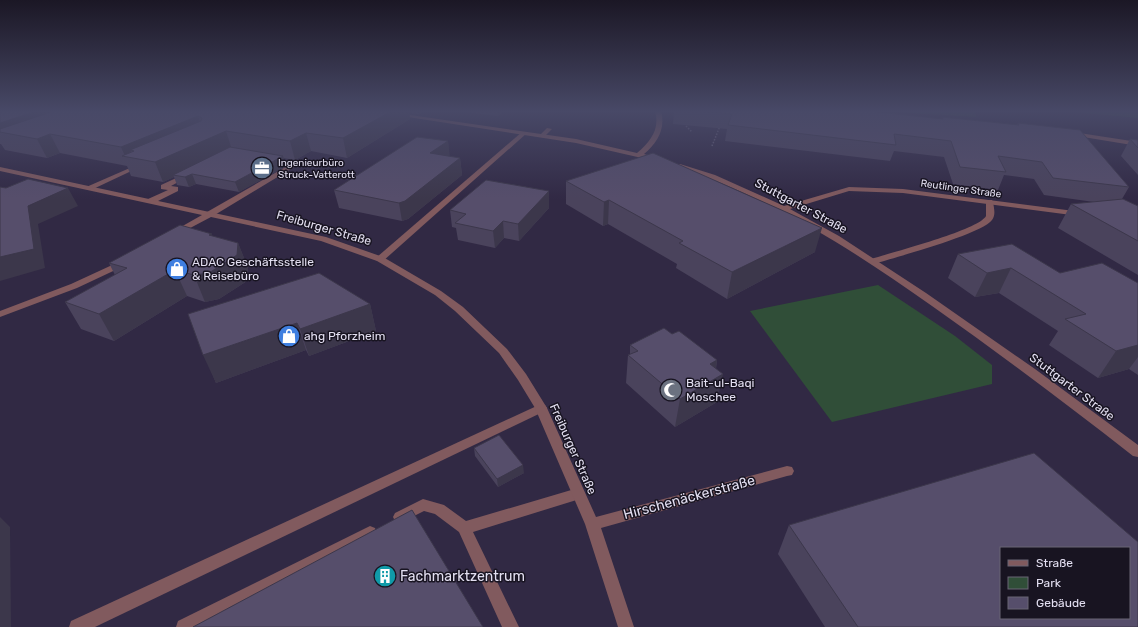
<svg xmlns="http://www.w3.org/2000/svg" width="1138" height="627" font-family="Rubik,sans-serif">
<rect width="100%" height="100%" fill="#312944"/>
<g fill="#304e38">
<polygon points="883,111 975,111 976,117"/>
<polygon points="1064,111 1138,111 1138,118"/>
<polygon points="878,285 955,336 992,365 992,384 832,422 750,311"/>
</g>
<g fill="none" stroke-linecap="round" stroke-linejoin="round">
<g stroke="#69627b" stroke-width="1.5" stroke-dasharray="1.5 1.5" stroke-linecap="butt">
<polyline points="686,126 692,132"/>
<polyline points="712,146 720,126"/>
</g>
<g fill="#815a5e" fill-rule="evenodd">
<polygon points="547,128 552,129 545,136 541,136 541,134"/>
<polygon points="522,132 527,133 383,261 377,261 376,259 377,257"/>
<polygon points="272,158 296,162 299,164 213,216 207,216 207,212 289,165 270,161 270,159"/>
<polygon points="139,164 144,165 91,190 84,188"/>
<polygon points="185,174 191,175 171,186 178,187 178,191 154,203 148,203 148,199 168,190 161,189 161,185"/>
<path d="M986,200H992L993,202C994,208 996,215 992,220C982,234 897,257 877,263H871L870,261L871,259C890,253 979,230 986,216Z"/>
<polygon points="541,404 545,405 547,408 545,411 95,627 69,627 71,621"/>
<polygon points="578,488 583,490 585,494 583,498 473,532 519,627 502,627 459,532 435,514 424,511 400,523 395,521 393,517 395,513 423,499 444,505 466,521"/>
<polygon points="370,526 375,528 377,533 375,538 201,627 176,627 178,621"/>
</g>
<g fill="#815a5e" fill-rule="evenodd">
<path d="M369,111H383L576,139L637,153C651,141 660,129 655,111H661C666,129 657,143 644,154L657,158L658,159L655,161L576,143Z"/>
<polygon points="1073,132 1138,142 1138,146 1071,135 1070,134"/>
<path d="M680,164L715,175L784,206L849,187L903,189L1082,212V216H1079L903,193L849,191L790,209L839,236L926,293L1035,369L1138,445V457L1133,456C1067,404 1000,354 932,306C850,248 773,199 678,167V165Z"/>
<polygon points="0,167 326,237 383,257 441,291 463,307 507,349 526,374 547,408 596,517 787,466 792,467 794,471 792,475 787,476 601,528 634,627 618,627 585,524 535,408 518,380 499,353 455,311 435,295 377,261 321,241 211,217 175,236 171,234 172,232 202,215 0,171"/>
<polygon points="123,260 127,263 126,265 77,288 0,317 0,311 71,284"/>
</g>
</g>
<g fill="#4a435c">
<polygon points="0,111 424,111 419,114 409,113 410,119 347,158 311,151 295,160 283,158 286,166 239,192 196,184 189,187 177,185 174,177 163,182 131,176 127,166 60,153 47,158 5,150 1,144 0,144"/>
<polygon points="458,111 504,111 498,116"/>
<polygon points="674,111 869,111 942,119 942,117 1017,125 1018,123 1129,187 1122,199 1138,206 1138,275 1058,228 1071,204 1094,202 1044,195 1034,179 1004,175 998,190 953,184 944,157 894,151 890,161 725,141 727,129 673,124"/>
<polygon points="1130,139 1138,140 1138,175 1121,156"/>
<polygon points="448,141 449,157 460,158 462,175 408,219 402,221 339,208 334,190"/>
<polygon points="566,181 815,252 727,299 676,268 677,264 608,224 603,226 566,204"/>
<polygon points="549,191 549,208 519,241 504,238 495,248 458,240 456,228 452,227 450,210"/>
<polygon points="213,237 238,243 248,268 247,281 219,299 205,302 187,296 114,341 81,329 65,302 115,275 109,263"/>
<polygon points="958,254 1060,273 1138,283 1138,375 1129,369 1098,378 1049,345 1058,331 999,293 975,297 948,278"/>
<polygon points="370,304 376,331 309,356 306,350 216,383 188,314"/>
<polygon points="672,334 717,360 716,369 717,402 675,427 626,383 628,355 630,355 630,345"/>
<polygon points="474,448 524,473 498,487 475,456"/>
<polygon points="789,525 1138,627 825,627 778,554"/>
</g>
<g fill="#3c374b">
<polygon points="37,111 99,111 0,132 0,123"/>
<polygon points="392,111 409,111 410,119 347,158 343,138"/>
<polygon points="418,111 424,111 419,114"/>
<polygon points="497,111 504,111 498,116"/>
<polygon points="198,116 204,134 130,150 134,158 125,156 121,147"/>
<polygon points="226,131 232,150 173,175 174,177 163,182 155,162"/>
<polygon points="306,133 311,151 295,160 290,141"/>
<polygon points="50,134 60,153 47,158 37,139"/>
<polygon points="448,141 450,157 430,153"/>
<polygon points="283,156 286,166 239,192 235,182"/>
<polygon points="460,158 462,175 408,219 402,221 399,203"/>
<polygon points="192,174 196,184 189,187 185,177"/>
<polygon points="68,188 78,206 38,224 45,268 0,281 0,257 28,206"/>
<polygon points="549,191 549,208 519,241 518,224"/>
<polygon points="609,200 608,224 603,226 604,202"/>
<polygon points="503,221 504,238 495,248 493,231"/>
<polygon points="822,228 815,252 727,299 732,272"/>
<polygon points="238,243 248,268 247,281 219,299 205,302 194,275"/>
<polygon points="1011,268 999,293 975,297 987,273"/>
<polygon points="175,270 187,296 114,341 99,314"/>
<polygon points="370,304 376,331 309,356 300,329"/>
<polygon points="297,323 306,350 216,383 203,355"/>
<polygon points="1138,345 1138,357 1129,369 1098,378 1116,351"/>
<polygon points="717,360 714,379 723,374 717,402 675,427 680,399 710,364"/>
<polygon points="523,465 524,473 498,487 497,479"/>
<polygon points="0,517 10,527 11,627 0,627"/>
</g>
<g fill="#564e6b" stroke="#3c374b" fill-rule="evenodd">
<polygon points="0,111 37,111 0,123"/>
<polygon points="54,111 392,111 343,138 306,133 290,141 226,131 155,162 122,156 134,151 130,150 201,121 202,118 198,116 121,147 50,134 37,139 0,132 0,129"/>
<polygon points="699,111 869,111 943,119 942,117 1019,125 1018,123 1080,130 1129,187 1053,178 1042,162 998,156 1006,172 960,167 951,141 894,134 896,145 728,125 732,114"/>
<polygon points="417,137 448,141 430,153 460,158 405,201 399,203 334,190"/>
<polygon points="1130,139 1138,140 1138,148"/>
<polygon points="230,147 283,156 235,182 192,174 185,177 173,175"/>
<polygon points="653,153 822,228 732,272 679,243 683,241 609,200 604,202 566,181"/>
<polygon points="28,179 68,188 28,206 34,249 0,257 0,187 6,188"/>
<polygon points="486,180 549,191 518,224 503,221 493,231 455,223 466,214 450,210"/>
<polygon points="1123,199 1138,206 1138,241 1071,204"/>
<polygon points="180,225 212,234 209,235 238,243 237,255 209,273 194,275 175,270 99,314 65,302 127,268 109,263"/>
<polygon points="1012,244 1060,273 1102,263 1138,283 1138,345 1116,351 1065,319 1086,314 1011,268 987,273 958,254"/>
<polygon points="319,273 370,304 300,329 297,323 203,355 188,314"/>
<polygon points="664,328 672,334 679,331 717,360 710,364 723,374 680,399 628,355 638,351 630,345"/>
<polygon points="499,435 523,465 497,479 474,448"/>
<path d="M1034,453L1138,542V627H858L789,525ZM1001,548H1129V618H1001Z"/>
<polygon points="412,510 483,627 193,627"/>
</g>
<linearGradient id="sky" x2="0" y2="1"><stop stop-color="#1b1725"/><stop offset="0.56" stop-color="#484967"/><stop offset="1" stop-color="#484967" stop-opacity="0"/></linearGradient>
<rect width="1138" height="199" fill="url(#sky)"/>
<defs>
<g id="office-disc" transform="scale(1.15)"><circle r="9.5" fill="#5c6f8a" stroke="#181421"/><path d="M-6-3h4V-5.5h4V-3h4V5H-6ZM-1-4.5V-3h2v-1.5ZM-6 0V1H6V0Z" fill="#fff"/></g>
<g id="shop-disc" transform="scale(1.15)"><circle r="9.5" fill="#3f7fe0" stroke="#181421"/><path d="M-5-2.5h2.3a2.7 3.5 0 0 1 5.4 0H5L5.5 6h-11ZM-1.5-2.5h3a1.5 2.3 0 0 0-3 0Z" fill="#fff"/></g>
<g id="mosque-disc" transform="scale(1.15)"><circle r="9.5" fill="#6b7280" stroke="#181421"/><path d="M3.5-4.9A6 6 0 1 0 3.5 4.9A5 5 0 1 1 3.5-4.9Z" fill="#fff"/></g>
<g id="building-disc" transform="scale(1.15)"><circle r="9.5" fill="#0f9aa8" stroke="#181421"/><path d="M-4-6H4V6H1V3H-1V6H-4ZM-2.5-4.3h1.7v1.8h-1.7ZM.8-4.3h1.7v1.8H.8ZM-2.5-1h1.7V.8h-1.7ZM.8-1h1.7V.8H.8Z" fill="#fff"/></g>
</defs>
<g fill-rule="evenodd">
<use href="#office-disc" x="262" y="168"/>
<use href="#shop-disc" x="177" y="269"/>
<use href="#shop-disc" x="289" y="336"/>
<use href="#mosque-disc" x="671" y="390"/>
<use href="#building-disc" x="385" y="576"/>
</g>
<g text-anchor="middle" stroke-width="3" stroke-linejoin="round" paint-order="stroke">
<g font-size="10" fill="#e3dff1" stroke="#181421" text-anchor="start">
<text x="278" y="166">Ingenieurbüro<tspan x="278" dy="12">Struck-Vatterott</tspan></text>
</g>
<g font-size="10" fill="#e3dff1" stroke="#181421">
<text transform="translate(961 188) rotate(8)" y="4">Reutlinger Straße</text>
</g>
<g font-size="12" fill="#e3dff1" stroke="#181421">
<text transform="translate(801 206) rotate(28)" y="4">Stuttgarter Straße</text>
<text transform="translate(324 228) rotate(16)" y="4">Freiburger Straße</text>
<text transform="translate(1072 387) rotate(37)" y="4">Stuttgarter Straße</text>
<text transform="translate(573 449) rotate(66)" y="4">Freiburger Straße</text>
</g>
<g font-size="12" fill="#e3dff1" stroke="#181421" text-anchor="start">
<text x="192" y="266">ADAC Geschäftsstelle<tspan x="192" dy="14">&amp; Reisebüro</tspan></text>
<text x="304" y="340">ahg Pforzheim</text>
<text x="686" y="387">Bait-ul-Baqi<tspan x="686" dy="14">Moschee</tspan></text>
</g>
<g font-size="14" fill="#e3dff1" stroke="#181421">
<text transform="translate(689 497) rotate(-15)" y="5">Hirschenäckerstraße</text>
</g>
<g font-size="14" fill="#e3dff1" stroke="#181421" text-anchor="start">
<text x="400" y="581">Fachmarktzentrum</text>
</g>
</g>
<rect x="1000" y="547" width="130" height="72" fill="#181421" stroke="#696574"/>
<rect x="1008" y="560" width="20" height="6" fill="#815a5e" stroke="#696574"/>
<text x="1036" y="567" font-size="12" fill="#e3dff1">Straße</text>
<rect x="1008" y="577" width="20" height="12" fill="#304e38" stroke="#696574"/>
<text x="1036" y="587" font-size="12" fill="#e3dff1">Park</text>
<rect x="1008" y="597" width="20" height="12" fill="#564e6b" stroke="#696574"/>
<text x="1036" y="607" font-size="12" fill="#e3dff1">Gebäude</text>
</svg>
